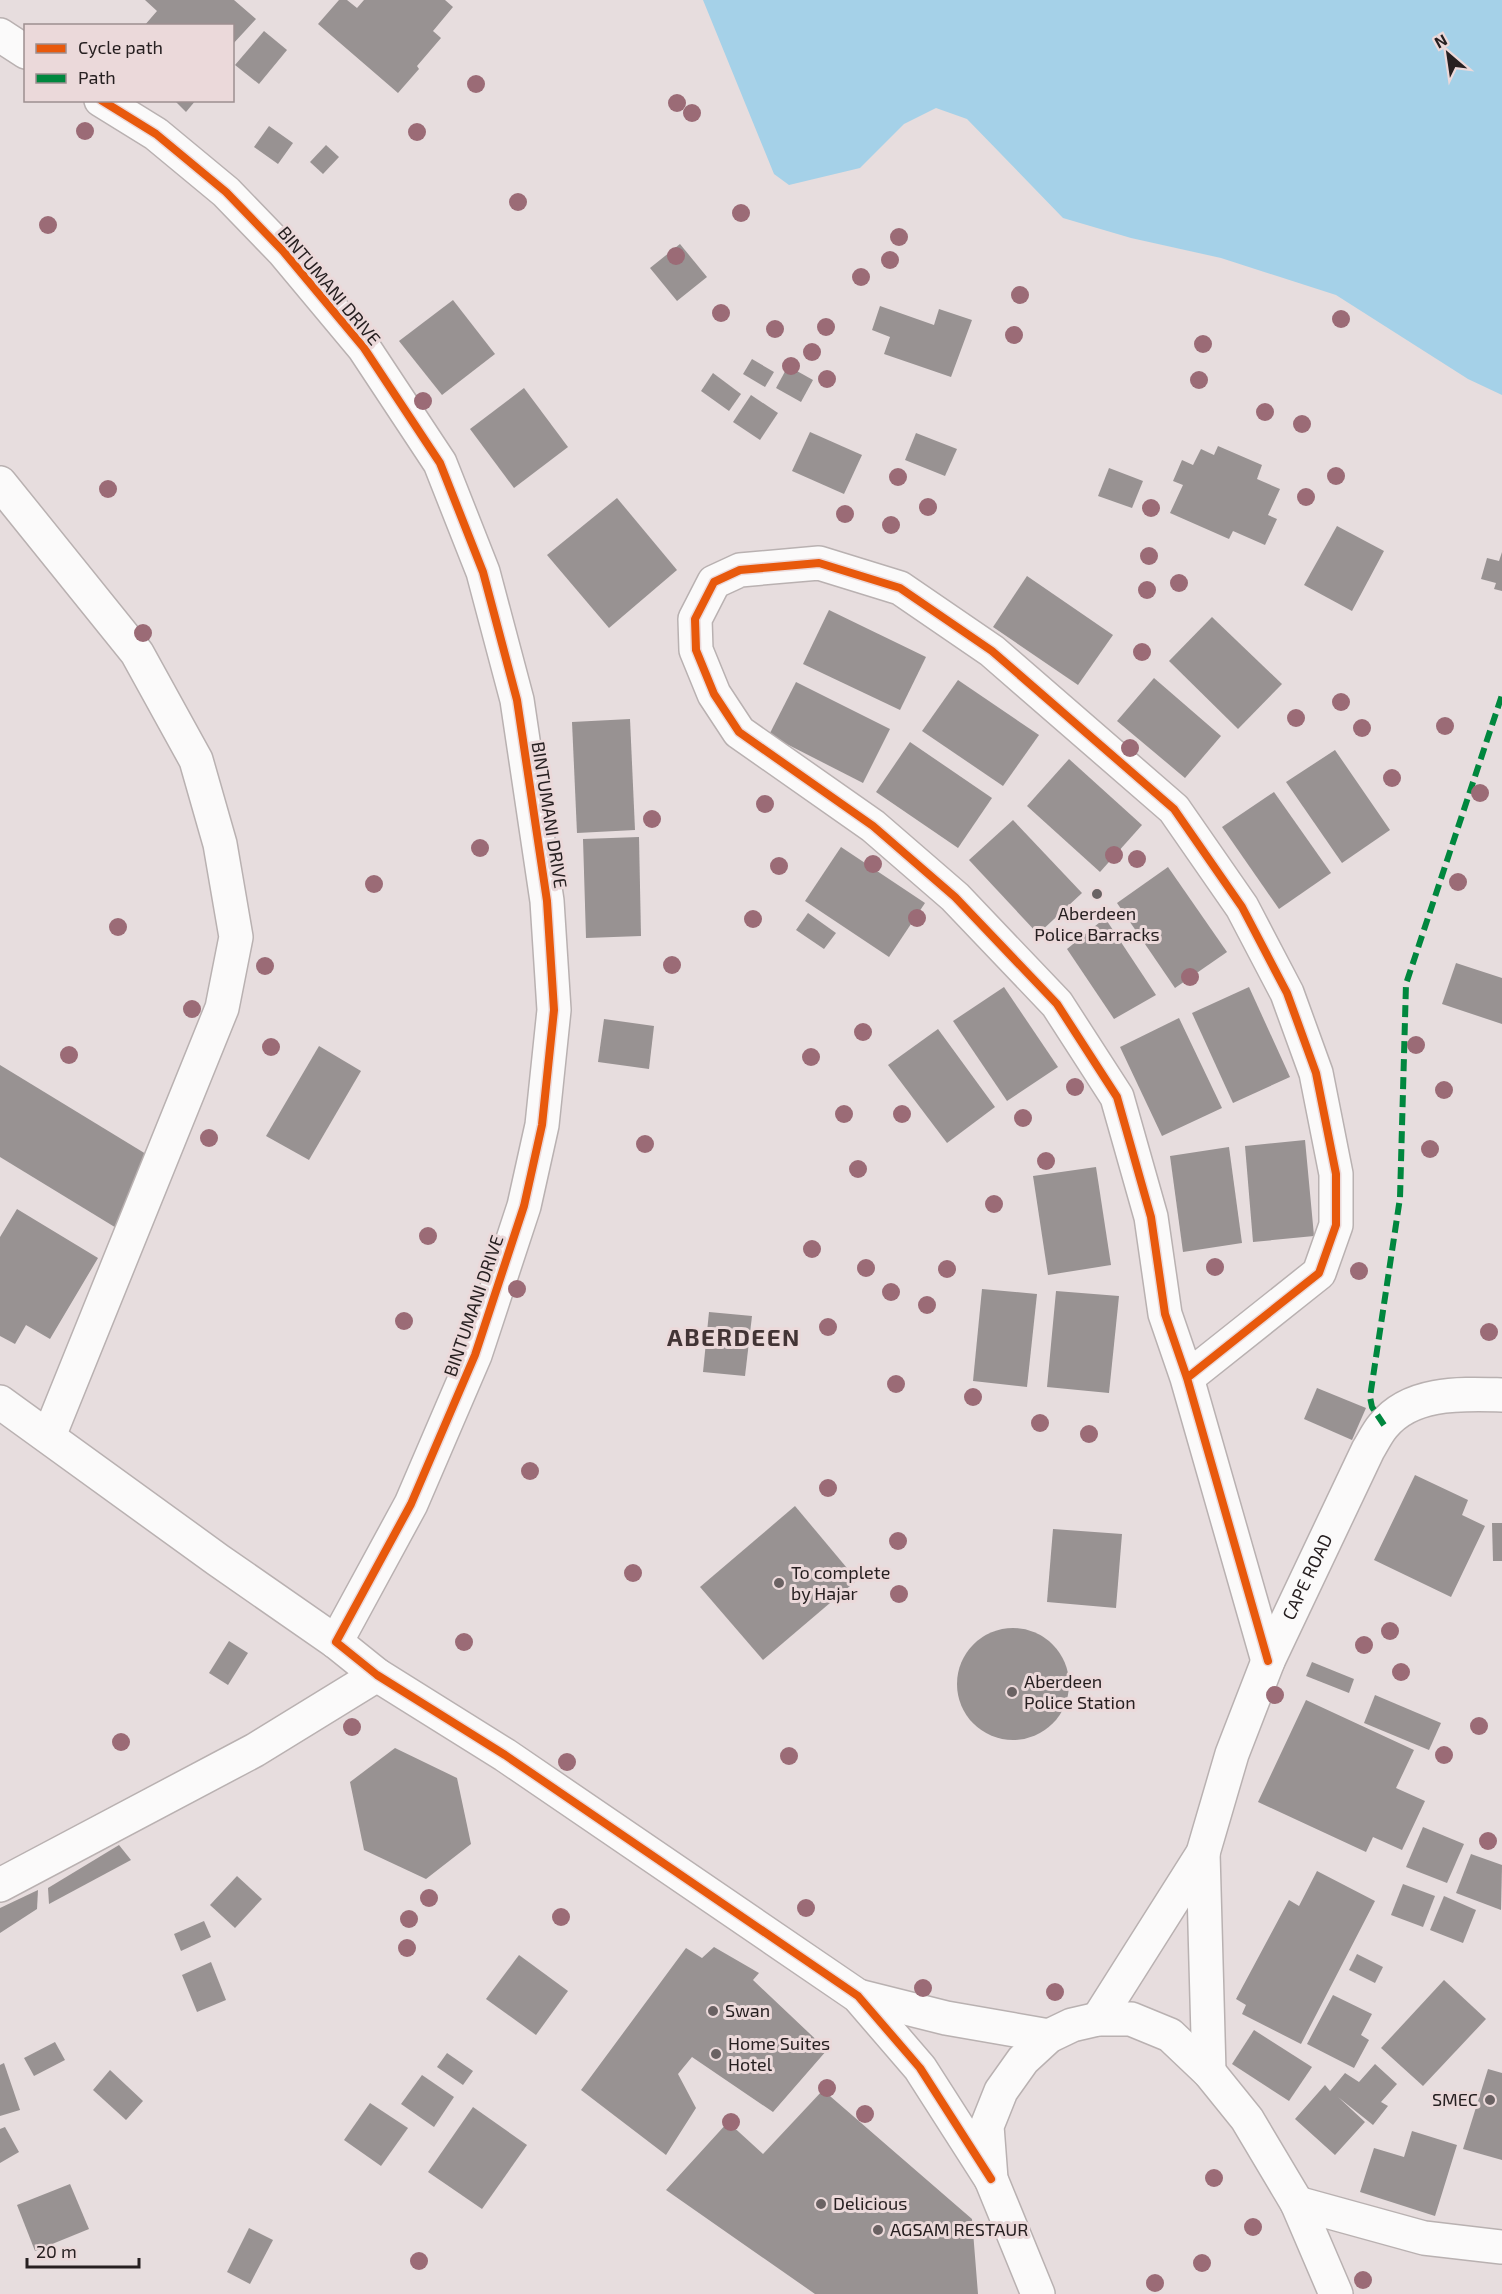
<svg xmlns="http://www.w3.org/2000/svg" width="1502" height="2294" font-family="'Exo 2',sans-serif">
<rect width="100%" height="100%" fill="#e7ddde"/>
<polygon fill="#a5d1e8" points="703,0 1502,0 1502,395 1468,379 1336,295 1221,258 1131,238 1063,218 967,119 936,108 904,124 860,168 789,185 774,174"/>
<g fill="#989292">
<polygon points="145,0 234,0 256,19 232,45 232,26 144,26 157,11"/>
<polygon points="339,0 347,0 357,8 364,0 445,0 453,7 433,31 441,38 417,66 419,69 398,93 318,24"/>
<polygon points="264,31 287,50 259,84 235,65"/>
<polygon points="174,100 196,100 186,112"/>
<polygon points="269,126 293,143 278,164 254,147"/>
<polygon points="326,145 339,157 323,174 310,162"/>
<polygon points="680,244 707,277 677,301 650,268"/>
<polygon points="453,300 495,354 442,395 399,341"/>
<polygon points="880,306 934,325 939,309 972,320 951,377 884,354 890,337 872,330"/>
<polygon points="752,359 774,372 765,387 743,374"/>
<polygon points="788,366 813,380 801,402 776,388"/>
<polygon points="713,373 741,394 729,411 701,391"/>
<polygon points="524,388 568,447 514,488 470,429"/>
<polygon points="751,395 778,413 760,440 733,422"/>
<polygon points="810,432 862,455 844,494 792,471"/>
<polygon points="916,433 957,449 945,476 905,460"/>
<polygon points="1218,446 1262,465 1257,479 1280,489 1268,515 1277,519 1265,545 1233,531 1229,539 1170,513 1183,485 1173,481 1182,460 1193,465 1201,449 1214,455"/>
<polygon points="1109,468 1143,481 1132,508 1098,496"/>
<polygon points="617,498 677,570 609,628 547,555"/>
<polygon points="1337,526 1384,551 1352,611 1304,585"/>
<polygon points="1502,552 1502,591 1494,589 1496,583 1481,579 1487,558 1499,561"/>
<polygon points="1027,576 1113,635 1078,685 993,627"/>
<polygon points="829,610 926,657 900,710 803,664"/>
<polygon points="1212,617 1282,684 1238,729 1169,661"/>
<polygon points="1154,678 1221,736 1185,778 1117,721"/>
<polygon points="958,680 1039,735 1003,786 922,731"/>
<polygon points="796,682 890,729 863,783 769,735"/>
<polygon points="630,719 635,830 577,833 572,722"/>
<polygon points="910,742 992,798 958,848 876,792"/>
<polygon points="1335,750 1390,830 1342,863 1286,782"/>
<polygon points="1069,759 1142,825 1100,872 1027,806"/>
<polygon points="1274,792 1331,873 1279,909 1222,827"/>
<polygon points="1013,820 1082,893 1038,934 969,860"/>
<polygon points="639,837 641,936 586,938 583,839"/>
<polygon points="841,847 925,903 889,957 805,901"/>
<polygon points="1168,867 1227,952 1175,988 1117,903"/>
<polygon points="808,913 836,933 824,949 796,930"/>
<polygon points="1105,918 1156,995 1114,1019 1067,949"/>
<polygon points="1456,963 1502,978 1502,1024 1442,1004"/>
<polygon points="1004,987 1058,1067 1007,1101 953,1021"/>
<polygon points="1249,987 1290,1077 1233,1103 1192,1013"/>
<polygon points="1179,1018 1222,1108 1162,1136 1120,1047"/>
<polygon points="604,1019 654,1026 649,1069 598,1062"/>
<polygon points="938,1029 995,1107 947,1143 888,1065"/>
<polygon points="319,1046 361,1071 309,1160 266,1136"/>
<polygon points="0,1065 146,1154 118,1229 0,1157"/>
<polygon points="1305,1140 1314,1236 1253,1242 1245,1146"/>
<polygon points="1229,1147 1242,1243 1183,1252 1170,1156"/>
<polygon points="1096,1167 1111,1265 1048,1275 1033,1176"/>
<polygon points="17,1209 98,1258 50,1339 26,1325 15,1344 0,1336 0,1237"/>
<polygon points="982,1289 1037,1294 1027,1387 973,1381"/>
<polygon points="1056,1291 1119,1296 1109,1393 1047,1387"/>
<polygon points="709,1312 752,1316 745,1376 703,1372"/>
<polygon points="1317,1388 1366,1408 1352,1440 1304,1419"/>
<polygon points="1415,1475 1468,1500 1462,1515 1485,1526 1451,1597 1374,1560"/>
<polygon points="795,1506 857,1580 763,1660 700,1587"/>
<polygon points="1492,1523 1502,1523 1502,1561 1493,1561"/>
<polygon points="1053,1529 1122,1534 1116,1608 1047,1602"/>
<circle cx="1013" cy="1684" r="56"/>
<polygon points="229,1641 248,1653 228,1685 209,1673"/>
<polygon points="1312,1662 1354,1679 1349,1693 1306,1676"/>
<polygon points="1375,1695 1441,1723 1429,1750 1364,1723"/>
<polygon points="1306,1700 1414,1750 1396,1788 1425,1801 1402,1850 1373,1837 1366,1852 1258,1802"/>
<polygon points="395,1748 457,1778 471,1844 426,1879 364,1850 350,1782"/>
<polygon points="1423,1827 1464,1844 1447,1883 1406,1867"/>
<polygon points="119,1845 131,1860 49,1904 48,1888"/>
<polygon points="1471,1854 1502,1865 1501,1910 1456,1893"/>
<polygon points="1317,1871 1375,1901 1301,2044 1242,2014 1246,2005 1236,1999 1289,1900 1299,1906"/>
<polygon points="237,1876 262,1899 235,1928 210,1905"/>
<polygon points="1403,1884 1435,1896 1423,1927 1391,1915"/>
<polygon points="38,1890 37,1909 0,1933 0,1908"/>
<polygon points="1444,1896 1476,1910 1463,1943 1430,1930"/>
<polygon points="204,1921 211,1937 181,1951 174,1934"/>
<polygon points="714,1947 759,1973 753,1980 827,2050 773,2112 692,2057 678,2074 696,2108 666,2155 581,2090 686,1948 702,1958"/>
<polygon points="1357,1954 1383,1967 1375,1983 1349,1970"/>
<polygon points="519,1955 568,1991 536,2035 486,1999"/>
<polygon points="211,1962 226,2000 197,2012 182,1975"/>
<polygon points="1444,1980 1486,2019 1423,2086 1381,2048"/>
<polygon points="1333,1995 1372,2014 1361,2035 1369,2040 1354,2068 1307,2044"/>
<polygon points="1254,2030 1312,2067 1289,2101 1232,2064"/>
<polygon points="55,2042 65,2060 34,2076 24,2058"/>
<polygon points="447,2053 473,2071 463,2085 437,2067"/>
<polygon points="4,2063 20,2110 0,2116 0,2065"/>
<polygon points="1375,2064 1397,2084 1381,2102 1388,2106 1373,2125 1338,2097 1365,2122 1335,2155 1295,2119 1325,2085 1330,2091 1345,2073 1359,2082"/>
<polygon points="1488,2069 1502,2073 1502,2160 1463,2149"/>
<polygon points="110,2070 143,2101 126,2120 93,2090"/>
<polygon points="422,2075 454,2097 434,2127 401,2104"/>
<polygon points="823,2090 972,2219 978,2294 815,2294 666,2190 728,2122 763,2154"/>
<polygon points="370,2103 408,2128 381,2166 344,2140"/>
<polygon points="473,2107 527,2145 482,2209 428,2172"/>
<polygon points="5,2127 19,2152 0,2163 0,2129"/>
<polygon points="1412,2131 1457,2145 1435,2216 1360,2192 1374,2148 1404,2157"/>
<polygon points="70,2184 89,2229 35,2251 17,2205"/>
<polygon points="249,2228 273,2240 250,2284 227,2272"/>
</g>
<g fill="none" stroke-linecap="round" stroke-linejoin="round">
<g stroke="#b9b1b1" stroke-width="36">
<g id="minor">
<polyline points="0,35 26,52"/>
<polyline points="101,100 156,134 226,192 283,251 364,348 440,463 483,572 517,700 547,901 554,1010 542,1125 524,1206 475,1355 411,1504 336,1642"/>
<polyline points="0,483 137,653 196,760 220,844 236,937 222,1008 49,1436"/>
<polyline points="1187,1378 1319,1273 1336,1225 1336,1174 1316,1073 1287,993 1242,907 1174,809 992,651 900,588 819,563 740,570 714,582 695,619 696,650 714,694 739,732 873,826 955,897 1057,1004 1117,1097 1151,1217 1165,1314 1187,1378 1268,1661"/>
<polyline points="0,1402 218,1560 336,1642 377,1675 505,1755 858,1996 920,2068 991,2179"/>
<polyline points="1203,1853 1209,2072"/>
<polyline points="0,1885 255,1750 377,1675"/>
<polyline points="858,1996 946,2018 1049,2036"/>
<path id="s1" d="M1098,2019L1203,1853L1232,1754L1268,1661L1368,1450C1373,1442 1377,1433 1383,1426C1411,1391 1462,1394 1502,1395"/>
<polyline points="1297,2203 1424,2238 1502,2247"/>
</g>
</g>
<g stroke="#b9b1b1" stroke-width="36">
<polyline id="major" points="1038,2294 991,2179 987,2126 1001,2091 1023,2060 1049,2036 1072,2025 1098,2019 1131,2019 1170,2035 1209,2072 1247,2119 1297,2203 1336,2294"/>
</g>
<use href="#minor" stroke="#fbfafa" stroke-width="33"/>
<use href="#major" stroke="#fbfafa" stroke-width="33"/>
<polyline stroke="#00873e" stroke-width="6" stroke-dasharray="12 6" stroke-linecap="butt" points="1384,1425 1372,1407 1370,1397 1400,1198 1406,984 1502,695"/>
<g stroke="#ebd9da" stroke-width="11">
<g id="cycleway">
<polyline points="101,100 156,134 226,192 283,251 364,348 440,463 483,572 517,700 547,901 554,1010 542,1125 524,1206 475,1355 411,1504 336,1642 377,1675 505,1755 858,1996 920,2068 991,2179"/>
<polyline points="1187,1378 1319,1273 1336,1225 1336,1174 1316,1073 1287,993 1242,907 1174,809 992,651 900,588 819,563 740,570 714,582 695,619 696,650 714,694 739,732 873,826 955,897 1057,1004 1117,1097 1151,1217 1165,1314 1187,1378 1268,1661"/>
</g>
</g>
<use href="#cycleway" stroke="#e8590c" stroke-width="8"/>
</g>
<g fill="#9b6b76">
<circle cx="476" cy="84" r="9"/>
<circle cx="677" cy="103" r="9"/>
<circle cx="692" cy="113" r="9"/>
<circle cx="85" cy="131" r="9"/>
<circle cx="417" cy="132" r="9"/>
<circle cx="518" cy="202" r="9"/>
<circle cx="741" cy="213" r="9"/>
<circle cx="48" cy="225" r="9"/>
<circle cx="899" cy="237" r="9"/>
<circle cx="676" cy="256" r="9"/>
<circle cx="890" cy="260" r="9"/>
<circle cx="861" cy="277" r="9"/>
<circle cx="1020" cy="295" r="9"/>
<circle cx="721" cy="313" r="9"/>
<circle cx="1341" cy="319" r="9"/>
<circle cx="826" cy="327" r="9"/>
<circle cx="775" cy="329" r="9"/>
<circle cx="1014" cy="335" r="9"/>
<circle cx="1203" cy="344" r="9"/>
<circle cx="812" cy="352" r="9"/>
<circle cx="791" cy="366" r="9"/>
<circle cx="827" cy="379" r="9"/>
<circle cx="1199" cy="380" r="9"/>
<circle cx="423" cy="401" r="9"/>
<circle cx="1265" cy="412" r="9"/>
<circle cx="1302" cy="424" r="9"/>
<circle cx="1336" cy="476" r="9"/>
<circle cx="898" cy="477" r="9"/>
<circle cx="108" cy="489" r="9"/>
<circle cx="1306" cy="497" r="9"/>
<circle cx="928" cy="507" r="9"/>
<circle cx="1151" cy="508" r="9"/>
<circle cx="845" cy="514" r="9"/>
<circle cx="891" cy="525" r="9"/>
<circle cx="1149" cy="556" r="9"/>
<circle cx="1179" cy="583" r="9"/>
<circle cx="1147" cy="590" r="9"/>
<circle cx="143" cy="633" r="9"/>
<circle cx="1142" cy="652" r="9"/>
<circle cx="1341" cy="702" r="9"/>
<circle cx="1296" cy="718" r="9"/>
<circle cx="1445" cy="726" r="9"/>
<circle cx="1362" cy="728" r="9"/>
<circle cx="1130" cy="748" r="9"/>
<circle cx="1392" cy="778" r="9"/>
<circle cx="1480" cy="793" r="9"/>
<circle cx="765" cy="804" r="9"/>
<circle cx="652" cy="819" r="9"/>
<circle cx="480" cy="848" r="9"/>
<circle cx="1114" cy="855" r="9"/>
<circle cx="1137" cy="859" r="9"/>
<circle cx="873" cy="864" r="9"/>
<circle cx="779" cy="866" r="9"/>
<circle cx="1458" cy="882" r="9"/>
<circle cx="374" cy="884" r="9"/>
<circle cx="917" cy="918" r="9"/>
<circle cx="753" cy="919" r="9"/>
<circle cx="118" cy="927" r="9"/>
<circle cx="672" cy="965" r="9"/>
<circle cx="265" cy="966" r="9"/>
<circle cx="1190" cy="977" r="9"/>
<circle cx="192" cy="1009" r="9"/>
<circle cx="863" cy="1032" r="9"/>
<circle cx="1416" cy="1045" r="9"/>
<circle cx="271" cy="1047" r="9"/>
<circle cx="69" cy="1055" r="9"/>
<circle cx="811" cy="1057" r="9"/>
<circle cx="1075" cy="1087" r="9"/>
<circle cx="1444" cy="1090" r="9"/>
<circle cx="844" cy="1114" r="9"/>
<circle cx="902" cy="1114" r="9"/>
<circle cx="1023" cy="1118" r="9"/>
<circle cx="209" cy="1138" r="9"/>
<circle cx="645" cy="1144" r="9"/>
<circle cx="1430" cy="1149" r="9"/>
<circle cx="1046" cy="1161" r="9"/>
<circle cx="858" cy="1169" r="9"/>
<circle cx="994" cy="1204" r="9"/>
<circle cx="428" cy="1236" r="9"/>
<circle cx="812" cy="1249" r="9"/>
<circle cx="1215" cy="1267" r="9"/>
<circle cx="866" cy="1268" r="9"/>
<circle cx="947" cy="1269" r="9"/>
<circle cx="1359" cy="1271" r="9"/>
<circle cx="517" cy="1289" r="9"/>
<circle cx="891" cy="1292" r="9"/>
<circle cx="927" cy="1305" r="9"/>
<circle cx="404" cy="1321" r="9"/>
<circle cx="828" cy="1327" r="9"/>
<circle cx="1489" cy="1332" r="9"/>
<circle cx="896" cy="1384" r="9"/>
<circle cx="973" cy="1397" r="9"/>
<circle cx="1040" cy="1423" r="9"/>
<circle cx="1089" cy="1434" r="9"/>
<circle cx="530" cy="1471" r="9"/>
<circle cx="828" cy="1488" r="9"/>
<circle cx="898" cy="1541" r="9"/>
<circle cx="633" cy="1573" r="9"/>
<circle cx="899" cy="1594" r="9"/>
<circle cx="1390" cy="1631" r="9"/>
<circle cx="464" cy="1642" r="9"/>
<circle cx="1364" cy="1645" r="9"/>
<circle cx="1401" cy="1672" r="9"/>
<circle cx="1275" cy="1695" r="9"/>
<circle cx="1479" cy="1726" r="9"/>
<circle cx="352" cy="1727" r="9"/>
<circle cx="121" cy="1742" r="9"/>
<circle cx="1444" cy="1755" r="9"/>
<circle cx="789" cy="1756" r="9"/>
<circle cx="567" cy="1762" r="9"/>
<circle cx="1488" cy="1841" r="9"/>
<circle cx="429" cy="1898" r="9"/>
<circle cx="806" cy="1908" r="9"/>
<circle cx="561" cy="1917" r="9"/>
<circle cx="409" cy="1919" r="9"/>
<circle cx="407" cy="1948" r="9"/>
<circle cx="923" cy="1988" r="9"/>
<circle cx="1055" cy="1992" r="9"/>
<circle cx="827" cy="2088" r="9"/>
<circle cx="865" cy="2114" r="9"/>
<circle cx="731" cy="2122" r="9"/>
<circle cx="1214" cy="2178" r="9"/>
<circle cx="1253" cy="2227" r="9"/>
<circle cx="419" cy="2261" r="9"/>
<circle cx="1202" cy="2263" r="9"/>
<circle cx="1363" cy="2280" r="9"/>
<circle cx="1155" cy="2283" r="9"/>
</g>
<g fill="#6a6263" stroke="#ebd9da" stroke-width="2">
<circle cx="1097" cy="894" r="6"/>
<circle cx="779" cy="1583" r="6"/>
<circle cx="1012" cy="1692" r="6"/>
<circle cx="713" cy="2011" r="6"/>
<circle cx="716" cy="2054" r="6"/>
<circle cx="1490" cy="2100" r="6"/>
<circle cx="821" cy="2204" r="6"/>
<circle cx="878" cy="2230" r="6"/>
</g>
<g text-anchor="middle" stroke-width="6" stroke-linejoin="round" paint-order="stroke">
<g font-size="18" fill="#272021" stroke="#ebd9da">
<text transform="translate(329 286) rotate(50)" y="6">BINTUMANI DRIVE</text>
<text transform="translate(549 815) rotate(81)" y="6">BINTUMANI DRIVE</text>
<text transform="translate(474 1306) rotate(-71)" y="6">BINTUMANI DRIVE</text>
<text dy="6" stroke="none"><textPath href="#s1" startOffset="492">CAPE ROAD</textPath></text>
</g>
<g font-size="18" fill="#272021" stroke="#ebd9da" text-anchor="start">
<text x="1097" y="920" text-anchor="middle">Aberdeen<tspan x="1097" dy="21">Police Barracks</tspan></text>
<text x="791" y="1579">To complete<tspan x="791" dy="21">by Hajar</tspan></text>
<text x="1024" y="1688">Aberdeen<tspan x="1024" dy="21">Police Station</tspan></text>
<text x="725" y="2017">Swan</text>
<text x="728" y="2050">Home Suites<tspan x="728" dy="21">Hotel</tspan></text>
<text x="1478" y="2106" text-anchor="end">SMEC</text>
<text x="833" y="2210">Delicious</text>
<text x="890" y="2236">AGSAM RESTAUR</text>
</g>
<g font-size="24" font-weight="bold" letter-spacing="1.5" fill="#423435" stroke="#ebd9da">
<text x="734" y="1346">ABERDEEN</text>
</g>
</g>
<rect x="24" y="24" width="210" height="78" fill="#ebd9da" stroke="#9d8f90" stroke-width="1.5"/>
<rect x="36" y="44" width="30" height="9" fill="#e8590c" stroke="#9d8f90" stroke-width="1.5"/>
<text x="78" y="54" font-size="18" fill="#272021">Cycle path</text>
<rect x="36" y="74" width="30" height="9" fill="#00873e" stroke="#9d8f90" stroke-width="1.5"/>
<text x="78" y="84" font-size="18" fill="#272021">Path</text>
<g transform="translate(1448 54) rotate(331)" stroke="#ebd9da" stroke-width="4.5" paint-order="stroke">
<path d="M0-4.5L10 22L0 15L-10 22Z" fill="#272021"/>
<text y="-9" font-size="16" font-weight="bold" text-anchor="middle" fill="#272021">N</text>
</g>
<path d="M27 2258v9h112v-9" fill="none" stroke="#272021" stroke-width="3"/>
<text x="36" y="2258" font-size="18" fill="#272021" stroke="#ebd9da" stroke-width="4.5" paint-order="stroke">20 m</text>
</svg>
